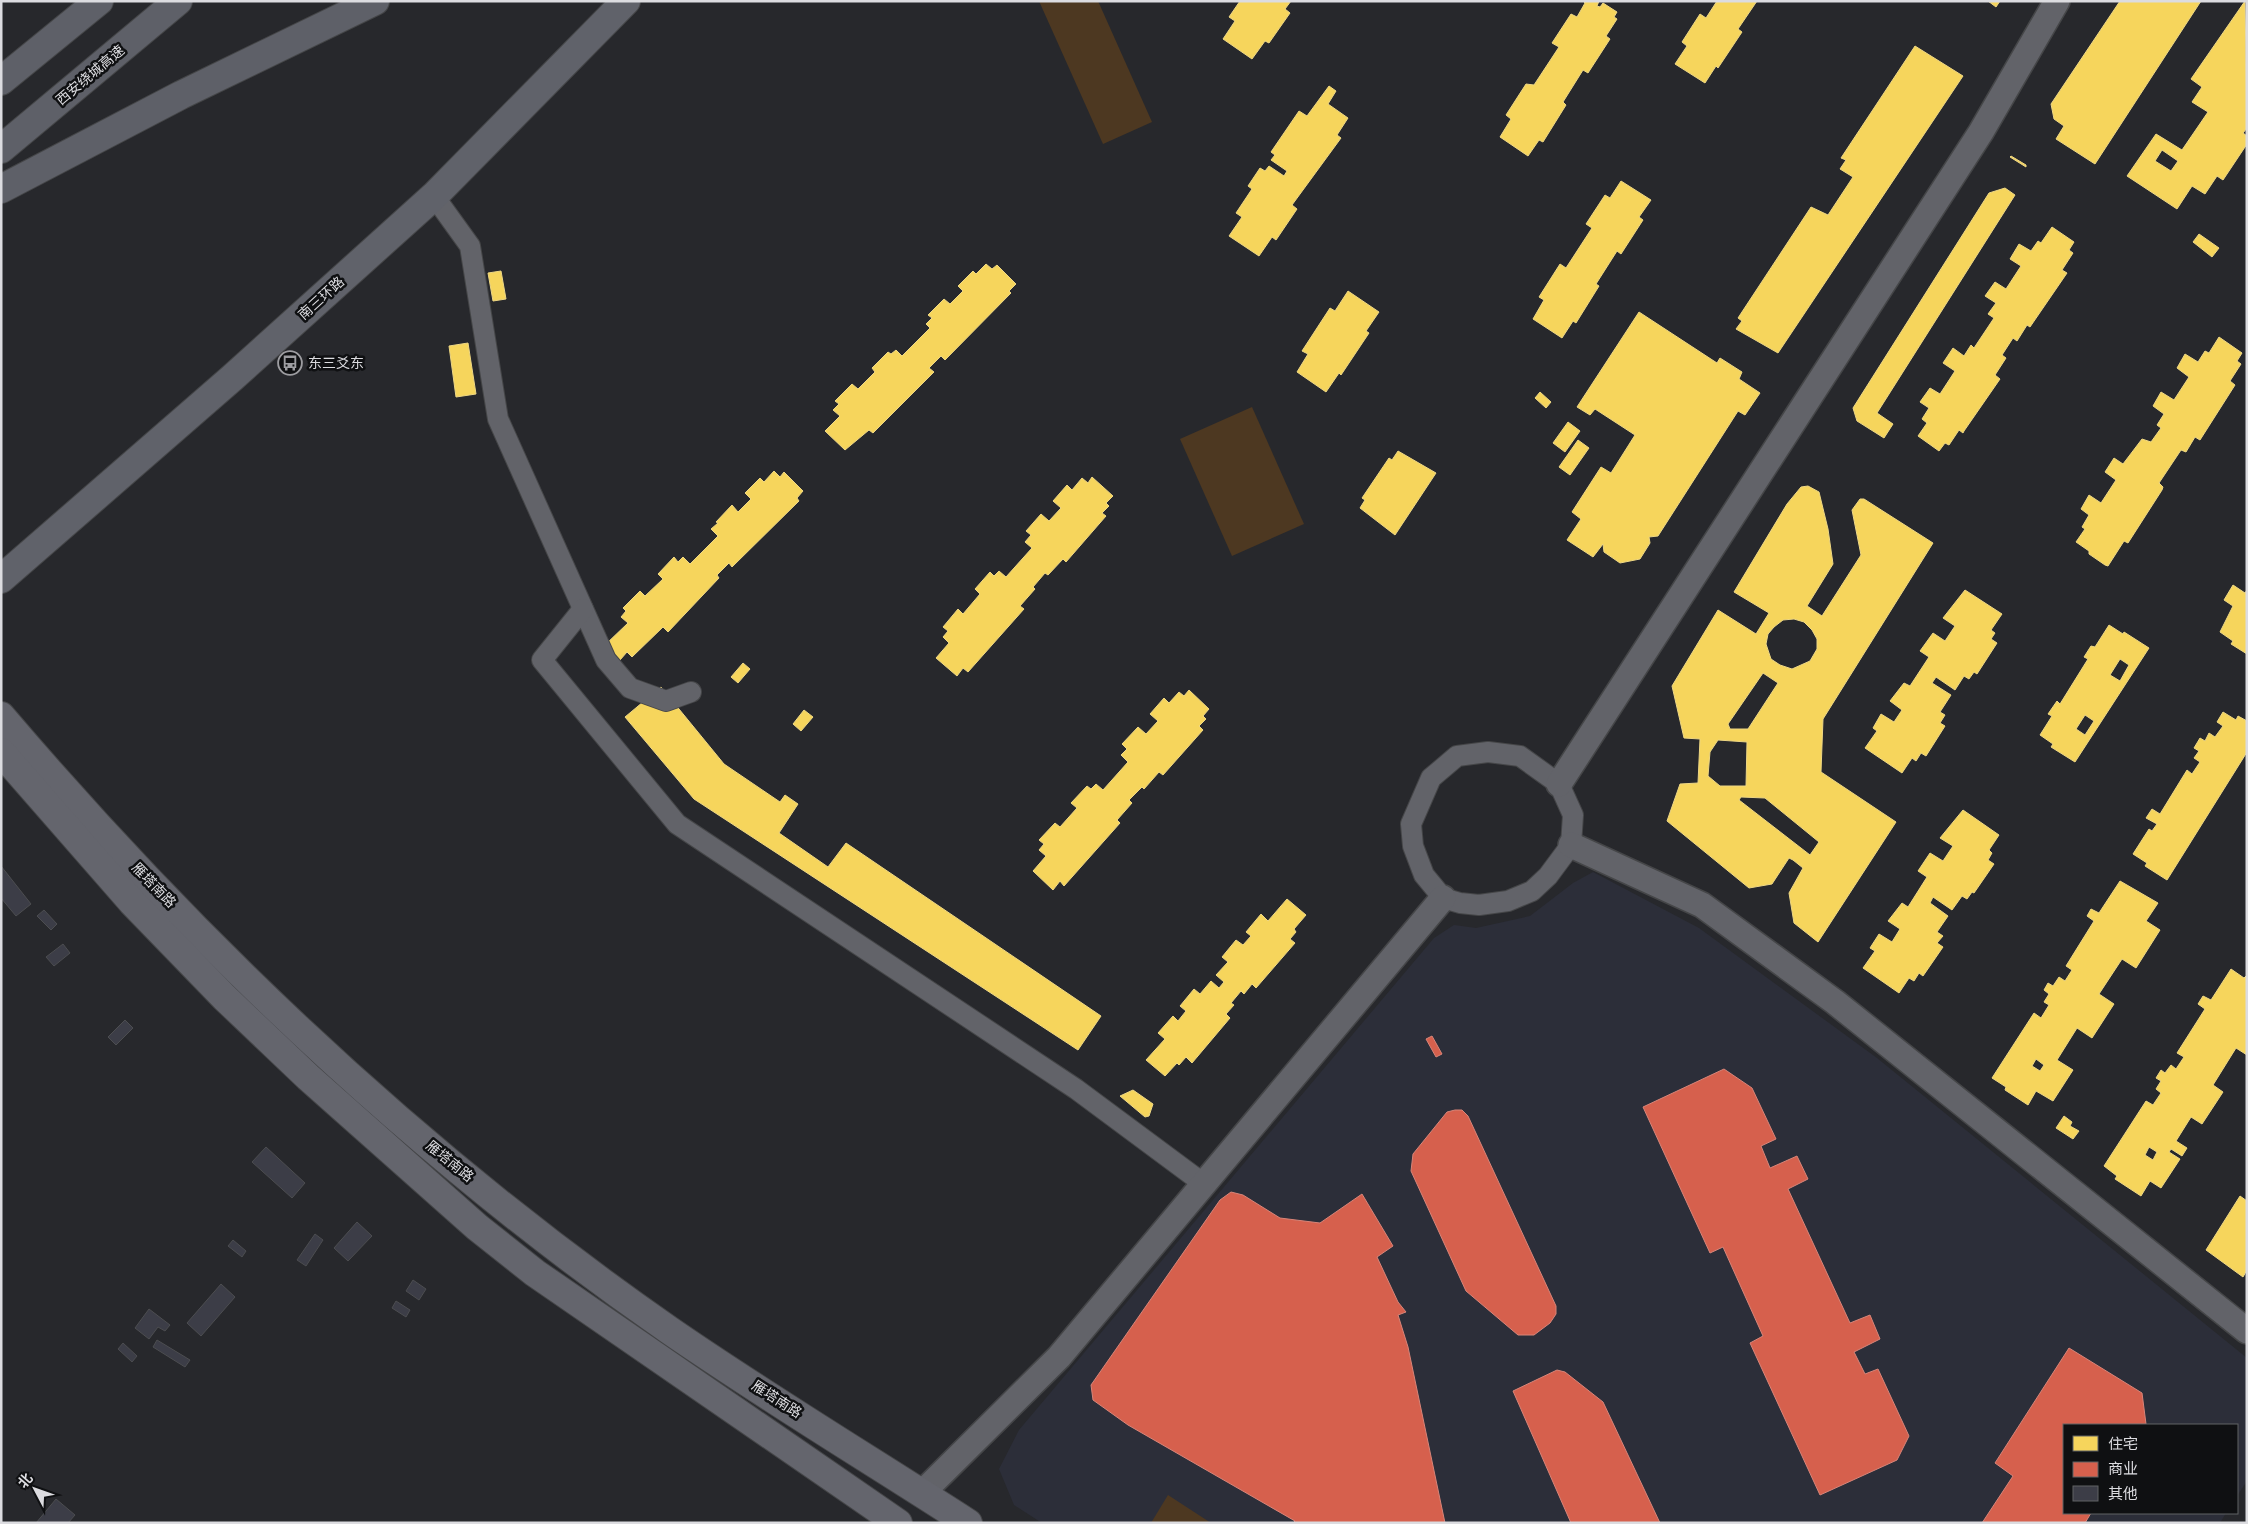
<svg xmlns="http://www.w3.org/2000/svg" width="2248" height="1524" font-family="Signika,'Noto Sans SC',sans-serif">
<rect width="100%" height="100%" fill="#27282c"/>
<polygon fill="#2c2e39" points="1593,872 1699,928 1877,1058 2247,1358 2247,1481 2237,1496 2237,1425 2064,1425 2064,1513 2226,1513 2220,1523 1042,1523 1014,1505 999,1469 1019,1430 1434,938 1454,925 1476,928 1530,916 1573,883"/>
<g fill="#4d3821">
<polygon points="1039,1 1098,1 1152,122 1103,144"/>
<polygon points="1252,407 1304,524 1232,556 1180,439"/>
<polygon points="1168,1495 1211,1523 1151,1523"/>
</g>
<g fill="#f6d55c" stroke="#eed784" fill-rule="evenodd">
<polygon points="1240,1 1291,1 1285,9 1290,13 1269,43 1265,41 1252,59 1223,39 1235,21 1229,17"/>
<polygon points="1599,1 1597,6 1600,7 1603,3 1617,12 1614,17 1617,19 1606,36 1610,39 1588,73 1583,70 1563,102 1566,105 1543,142 1539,140 1528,156 1500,137 1511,119 1506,115 1526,84 1534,85 1559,47 1552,43 1571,14 1577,17 1585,3 1583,1"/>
<polygon points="1717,1 1757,1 1738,29 1742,32 1718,68 1716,66 1705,83 1675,64 1687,46 1682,42 1700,14 1706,18"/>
<polygon points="1988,1 2000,1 1996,7"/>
<polygon points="2120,1 2201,1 2095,164 2056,139 2064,126 2054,119 2051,104"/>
<path d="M2245,1L2247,128L2243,133L2247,136V144L2223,180L2217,176L2205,194L2192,186L2177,209L2127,176L2156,134L2182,150L2208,112L2192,102L2202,87L2191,79ZM2162,150L2178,161L2171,171L2155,161Z"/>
<polygon points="1915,46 1963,76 1778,353 1736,329 1742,321 1738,318 1811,207 1828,215 1853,177 1840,169 1846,160 1841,158"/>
<polygon points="1329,86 1336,91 1328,104 1348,118 1337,135 1341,138 1292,205 1297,209 1276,240 1272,237 1259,256 1229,236 1242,217 1236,213 1252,189 1248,186 1260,168 1265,171 1269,166 1284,176 1287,171 1271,160 1275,155 1271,152 1299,111 1307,116"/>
<polygon points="2011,156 2026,165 2026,167 2010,157"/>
<polygon points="1621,181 1651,200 1639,217 1643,220 1621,254 1617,251 1596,284 1599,286 1576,323 1573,321 1562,338 1533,319 1544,300 1539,297 1560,264 1566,268 1592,228 1586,224 1605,195 1610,198"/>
<polygon points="2005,188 2015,195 1877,413 1893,424 1884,438 1857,421 1853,408 1989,193"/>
<polygon points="2052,227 2074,242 2069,250 2073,253 2062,270 2067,273 2030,327 2027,325 2017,341 2013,338 2002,355 2006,358 1995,375 2000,379 1964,431 1963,433 1959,430 1949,445 1945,443 1939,451 1918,436 1927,423 1922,419 1929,408 1920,402 1930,388 1940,394 1955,371 1943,363 1953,348 1964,356 1971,345 1974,348 1994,318 1988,314 1996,303 1985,296 1995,282 2006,289 2021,266 2010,259 2019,244 2031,251 2038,241 2041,243"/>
<polygon points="2199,234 2219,248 2212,257 2193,242"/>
<polygon points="986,264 992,269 997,265 1016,284 1009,291 1011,293 945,360 941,356 929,368 934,372 873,433 869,430 845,450 825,431 840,416 833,410 839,404 835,401 852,384 858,389 875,372 872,368 888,352 891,354 896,350 902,356 930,328 926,324 932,318 928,315 944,299 950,304 963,291 958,286 973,271 976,274"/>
<polygon points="501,271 506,299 493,301 488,273"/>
<polygon points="1348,291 1379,312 1366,331 1369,333 1341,375 1339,373 1326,392 1297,372 1308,354 1302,351 1330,308 1335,311"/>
<polygon points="1639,312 1717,363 1720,358 1742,372 1739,379 1760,393 1745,415 1738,411 1658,536 1649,537 1650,543 1640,559 1620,563 1604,552 1603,544 1593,557 1567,540 1581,519 1572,512 1601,467 1611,473 1635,435 1595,409 1590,415 1577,407"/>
<polygon points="2219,337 2242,353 2237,361 2241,364 2230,381 2235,385 2200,440 2195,437 2186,452 2181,450 2159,483 2163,487 2162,490 2128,543 2124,541 2108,566 2105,565 2089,554 2089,551 2076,542 2085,529 2082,527 2089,515 2081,509 2089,495 2101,503 2116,480 2105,472 2114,458 2123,464 2142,439 2151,442 2161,428 2157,425 2164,414 2153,406 2161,392 2174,400 2189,377 2177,368 2185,354 2198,362 2205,351 2209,353"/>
<polygon points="468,343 476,394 456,397 449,346"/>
<polygon points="1540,392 1551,402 1546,408 1535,398"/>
<polygon points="1568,422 1580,431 1565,452 1553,443"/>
<polygon points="1578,440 1589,448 1570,475 1559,467"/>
<polygon points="1398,451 1436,473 1395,535 1360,508 1365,500 1362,498 1389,458 1392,460"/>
<polygon points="774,471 780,477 784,472 803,491 797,498 799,501 732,567 729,563 717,575 719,578 668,632 663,627 632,657 627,652 620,660 605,645 628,623 621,617 626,611 623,608 640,591 645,596 663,579 658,574 674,557 678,562 683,557 690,564 718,536 711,529 718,523 716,522 732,505 738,512 751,499 745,493 760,478 764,482"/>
<polygon points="1092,477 1113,496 1106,503 1109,506 1102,513 1106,516 1066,562 1063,559 1048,575 1045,573 1033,587 1035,589 1020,606 1024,609 968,672 963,668 957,676 936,658 949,643 943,637 948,631 943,627 958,609 963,614 980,594 975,589 990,572 994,576 999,571 1006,577 1032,548 1025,542 1031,535 1026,531 1041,514 1049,521 1061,508 1053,501 1067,485 1072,490 1082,478 1088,483"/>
<path d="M1808,486L1819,492L1828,529L1833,564L1807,606L1822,616L1861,555L1852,510L1860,499H1864L1933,543L1823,719L1821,772L1896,822L1818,942L1794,923L1789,893L1803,868L1793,860L1789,858L1772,884L1749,888L1667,821L1680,784L1698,783L1700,739L1684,738L1672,686L1718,610L1756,634L1769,613L1734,592L1787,504L1801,487ZM1794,619L1804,622L1812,630L1817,639V649L1810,661L1792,669L1780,665L1771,659L1766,644L1768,634L1774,627L1783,620ZM1763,673L1778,683L1748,729H1730L1728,724ZM1718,740L1747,742L1746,786H1720L1708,776L1710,752ZM1741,797L1765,798L1819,842L1810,855L1739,800Z"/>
<polygon points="2233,585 2245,593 2247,590 2247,654 2231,644 2233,641 2220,632 2233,606 2224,600"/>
<polygon points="1965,590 2002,614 1991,630 1995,633 1991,639 1997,643 1977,674 1974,672 1969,679 1964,676 1955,690 1936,677 1932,683 1951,695 1940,712 1945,715 1940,723 1945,726 1926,756 1921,753 1916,761 1912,758 1902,773 1865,748 1877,731 1873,728 1881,714 1894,722 1902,710 1890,701 1904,683 1910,686 1929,657 1920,651 1933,633 1945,641 1955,626 1943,618"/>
<path d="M2109,625L2123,634L2124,632L2149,648L2075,762L2051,747L2053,744L2040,735L2052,716L2048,714L2057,701L2060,704L2088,659L2084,657L2091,646L2095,647ZM2120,659L2129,665L2120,681L2110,675ZM2085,715L2094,721L2085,735L2076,729Z"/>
<polygon points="743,663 750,669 738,683 731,677"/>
<polygon points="661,687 724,764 780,802 785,795 798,804 779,833 828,867 846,843 1101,1016 1078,1050 694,799 625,717"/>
<polygon points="1189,690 1209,709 1203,716 1206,719 1199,726 1203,730 1163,775 1159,772 1144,789 1142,787 1129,800 1132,803 1117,820 1120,823 1064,886 1060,881 1053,890 1033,871 1046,856 1039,850 1044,844 1039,840 1055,823 1060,827 1077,808 1071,803 1087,786 1091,789 1096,784 1103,790 1128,762 1121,755 1127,749 1122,744 1138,727 1146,734 1158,721 1150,714 1164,698 1169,703 1179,692 1184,696"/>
<polygon points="804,710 813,717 801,731 793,724"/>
<polygon points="2223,712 2236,720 2238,716 2247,721 2247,752 2167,880 2145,866 2147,863 2133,854 2149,829 2152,831 2157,824 2146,818 2152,809 2160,814 2187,770 2192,774 2200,762 2194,758 2199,751 2194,748 2200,738 2205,741 2209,733 2215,737 2223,726 2217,722"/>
<polygon points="1963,810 1999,835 1989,850 1992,853 1988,860 1994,864 1974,893 1972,892 1967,899 1962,896 1952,910 1933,897 1930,903 1948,916 1937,932 1943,936 1937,943 1943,947 1923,976 1919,973 1914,981 1909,978 1899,993 1863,968 1875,951 1870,948 1879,934 1892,942 1900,929 1888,921 1902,903 1908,907 1927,877 1918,871 1930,853 1943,861 1953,846 1940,838"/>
<path d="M2120,881L2158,903L2146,921L2160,930L2136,968L2122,959L2099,994L2114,1004L2092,1038L2077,1028L2057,1060L2073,1070L2053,1101L2036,1091L2028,1105L2005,1090L2006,1087L1992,1078L2034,1013L2041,1018L2049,1005L2044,1002L2049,994L2044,990L2048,983L2053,986L2059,977L2065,981L2072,970L2066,966L2094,921L2087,916L2091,909L2099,913ZM2036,1059L2044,1065L2040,1071L2032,1066Z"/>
<polygon points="1287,899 1306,915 1294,929 1296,932 1290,939 1295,943 1256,988 1252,984 1244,994 1241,991 1231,1003 1234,1005 1226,1014 1230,1018 1192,1063 1186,1057 1179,1065 1177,1063 1165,1076 1146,1060 1165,1039 1158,1033 1173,1016 1178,1021 1186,1011 1180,1006 1194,989 1200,994 1211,981 1219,988 1224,982 1216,975 1228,962 1222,957 1236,940 1243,945 1251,936 1246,932 1261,914 1268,921"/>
<path d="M2231,969L2244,978L2247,975V1055L2236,1048L2213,1085L2223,1092L2202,1124L2191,1117L2176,1141L2187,1148L2182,1156L2171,1149L2169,1152L2180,1159L2161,1188L2150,1181L2141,1196L2115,1179L2117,1176L2104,1166L2146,1101L2153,1105L2161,1093L2156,1089L2161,1081L2156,1078L2161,1070L2165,1073L2171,1065L2176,1069L2184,1057L2177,1053L2205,1009L2198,1004L2203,996L2211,1000ZM2149,1147L2157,1152L2153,1160L2145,1155Z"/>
<polygon points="1133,1090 1153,1104 1149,1116 1145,1117 1120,1096"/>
<polygon points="2064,1116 2072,1122 2070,1126 2079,1131 2073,1139 2056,1128"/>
<polygon points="2240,1196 2247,1201 2247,1270 2243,1277 2206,1250"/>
</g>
<g fill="#d6604d" stroke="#d88579">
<polygon points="1432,1036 1442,1054 1436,1057 1426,1039"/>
<polygon points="1724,1069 1752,1088 1776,1139 1761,1146 1770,1168 1797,1156 1808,1179 1788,1189 1850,1323 1870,1315 1880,1339 1854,1352 1865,1374 1878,1369 1909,1436 1897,1460 1820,1495 1750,1343 1763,1336 1723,1247 1710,1253 1643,1107"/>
<polygon points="1455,1110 1462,1110 1468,1116 1556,1306 1556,1314 1550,1323 1534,1335 1518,1335 1466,1291 1411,1171 1413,1154 1447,1112"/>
<polygon points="1231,1192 1243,1195 1280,1218 1320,1223 1362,1194 1393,1246 1377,1257 1398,1302 1406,1312 1398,1315 1408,1347 1445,1523 1293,1523 1295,1521 1128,1425 1093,1400 1091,1385 1220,1200"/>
<polygon points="2069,1348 2142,1393 2146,1424 2064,1425 2064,1513 2091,1513 2085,1523 1982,1523 2013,1476 1995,1463"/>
<polygon points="1557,1370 1565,1372 1603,1402 1660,1523 1571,1523 1513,1391"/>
</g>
<g fill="#3c3d47" stroke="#4c4d50">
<polygon points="1,866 31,904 16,916 1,898"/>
<polygon points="44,910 57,924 51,930 37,916"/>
<polygon points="63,944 70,953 54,966 46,957"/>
<polygon points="125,1020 133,1028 116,1045 108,1037"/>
<polygon points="266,1147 305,1183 292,1198 252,1162"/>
<polygon points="357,1222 372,1236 348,1261 334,1248"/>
<polygon points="315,1234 323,1240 306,1266 297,1260"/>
<polygon points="233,1240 246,1251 242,1257 228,1246"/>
<polygon points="413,1280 426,1289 419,1300 406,1291"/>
<polygon points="221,1284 235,1297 201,1336 187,1323"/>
<polygon points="396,1301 410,1310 406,1317 392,1308"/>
<polygon points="149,1309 170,1325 165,1331 158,1327 149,1339 135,1328"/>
<polygon points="157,1340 190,1360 185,1367 153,1347"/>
<polygon points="123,1343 137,1356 132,1362 118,1349"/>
<polygon points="56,1499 75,1515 68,1523 36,1523"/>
</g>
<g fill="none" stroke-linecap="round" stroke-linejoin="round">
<g stroke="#454648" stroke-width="22">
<g id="minor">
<polyline points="434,196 470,246 498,419 606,660 630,688 666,701 691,692"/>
<polyline points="583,609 542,660 677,824 1076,1089 1204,1184"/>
<polygon points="1488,752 1520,756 1559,784 1573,815 1571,845 1548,876 1532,891 1508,901 1479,905 1460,903 1443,898 1424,875 1413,846 1411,824 1431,778 1457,756"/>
</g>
</g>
<g stroke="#454648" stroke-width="28">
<g id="tertiary">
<polyline points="1559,784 1981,132 2057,1"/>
<polyline points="1571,845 1702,905 1835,1002 2247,1331"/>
<polyline points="922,1493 1059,1357 1443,898"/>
</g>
</g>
<g stroke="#454648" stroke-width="30">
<g id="secondary">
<path d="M1,716C197,946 420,1157 669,1330C766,1397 869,1459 968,1523"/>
<polyline points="1,752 132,902 225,998 308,1077 477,1227 535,1273 898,1523"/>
</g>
</g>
<g stroke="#454648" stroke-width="30">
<polyline id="trunk" points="1,579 232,378 434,196 626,1"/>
</g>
<g stroke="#454648" stroke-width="30">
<g id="motorway">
<polyline points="1,81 99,1"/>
<polyline points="1,149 178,1"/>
<polyline points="1,189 181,95 375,1"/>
</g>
</g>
<use href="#minor" stroke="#626369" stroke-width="20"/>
<use href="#tertiary" stroke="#626369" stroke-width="25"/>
<use href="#secondary" stroke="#64656d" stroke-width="28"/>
<use href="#trunk" stroke="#60626a" stroke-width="28"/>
<use href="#motorway" stroke="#5e6068" stroke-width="28"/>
</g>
<defs>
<g id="bus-ring" transform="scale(1.25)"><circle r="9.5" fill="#0f1012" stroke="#9d9da1" stroke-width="1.5"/><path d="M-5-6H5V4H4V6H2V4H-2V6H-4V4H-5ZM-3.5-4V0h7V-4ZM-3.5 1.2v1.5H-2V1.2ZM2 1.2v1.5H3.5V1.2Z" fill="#9d9da1"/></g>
</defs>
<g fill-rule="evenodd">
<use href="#bus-ring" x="290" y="363"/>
</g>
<g text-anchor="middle" stroke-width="5" stroke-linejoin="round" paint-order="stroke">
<g font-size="14" fill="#dcdce0" stroke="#0f1012">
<text transform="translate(90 75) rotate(-40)" y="5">西安绕城高速</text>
<text transform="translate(321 298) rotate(-42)" y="5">南三环路</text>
<text transform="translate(154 885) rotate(46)" y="5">雁塔南路</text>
<text transform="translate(450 1161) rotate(39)" y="5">雁塔南路</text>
<text transform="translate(777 1399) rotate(33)" y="5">雁塔南路</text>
</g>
<g font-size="14" fill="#dcdce0" stroke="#0f1012" text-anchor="start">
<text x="308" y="368">东三爻东</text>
</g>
</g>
<rect width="2248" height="1524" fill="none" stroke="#dcdce0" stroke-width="5"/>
<rect x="2063" y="1424" width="175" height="90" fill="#0f1012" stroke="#616264"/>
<rect x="2073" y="1436" width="25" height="15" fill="#f6d55c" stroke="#616264"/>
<text x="2108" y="1449" font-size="15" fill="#dcdce0">住宅</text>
<rect x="2073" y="1462" width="25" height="15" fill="#d6604d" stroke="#616264"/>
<text x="2108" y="1474" font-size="15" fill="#dcdce0">商业</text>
<rect x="2073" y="1486" width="25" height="15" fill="#3c3d47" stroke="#616264"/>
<text x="2108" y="1499" font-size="15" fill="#dcdce0">其他</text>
<g transform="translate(35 1489) rotate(311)" stroke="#0f1012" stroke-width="4" paint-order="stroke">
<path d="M0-4L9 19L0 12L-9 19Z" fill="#dcdce0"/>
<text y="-8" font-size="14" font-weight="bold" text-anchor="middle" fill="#dcdce0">北</text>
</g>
</svg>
